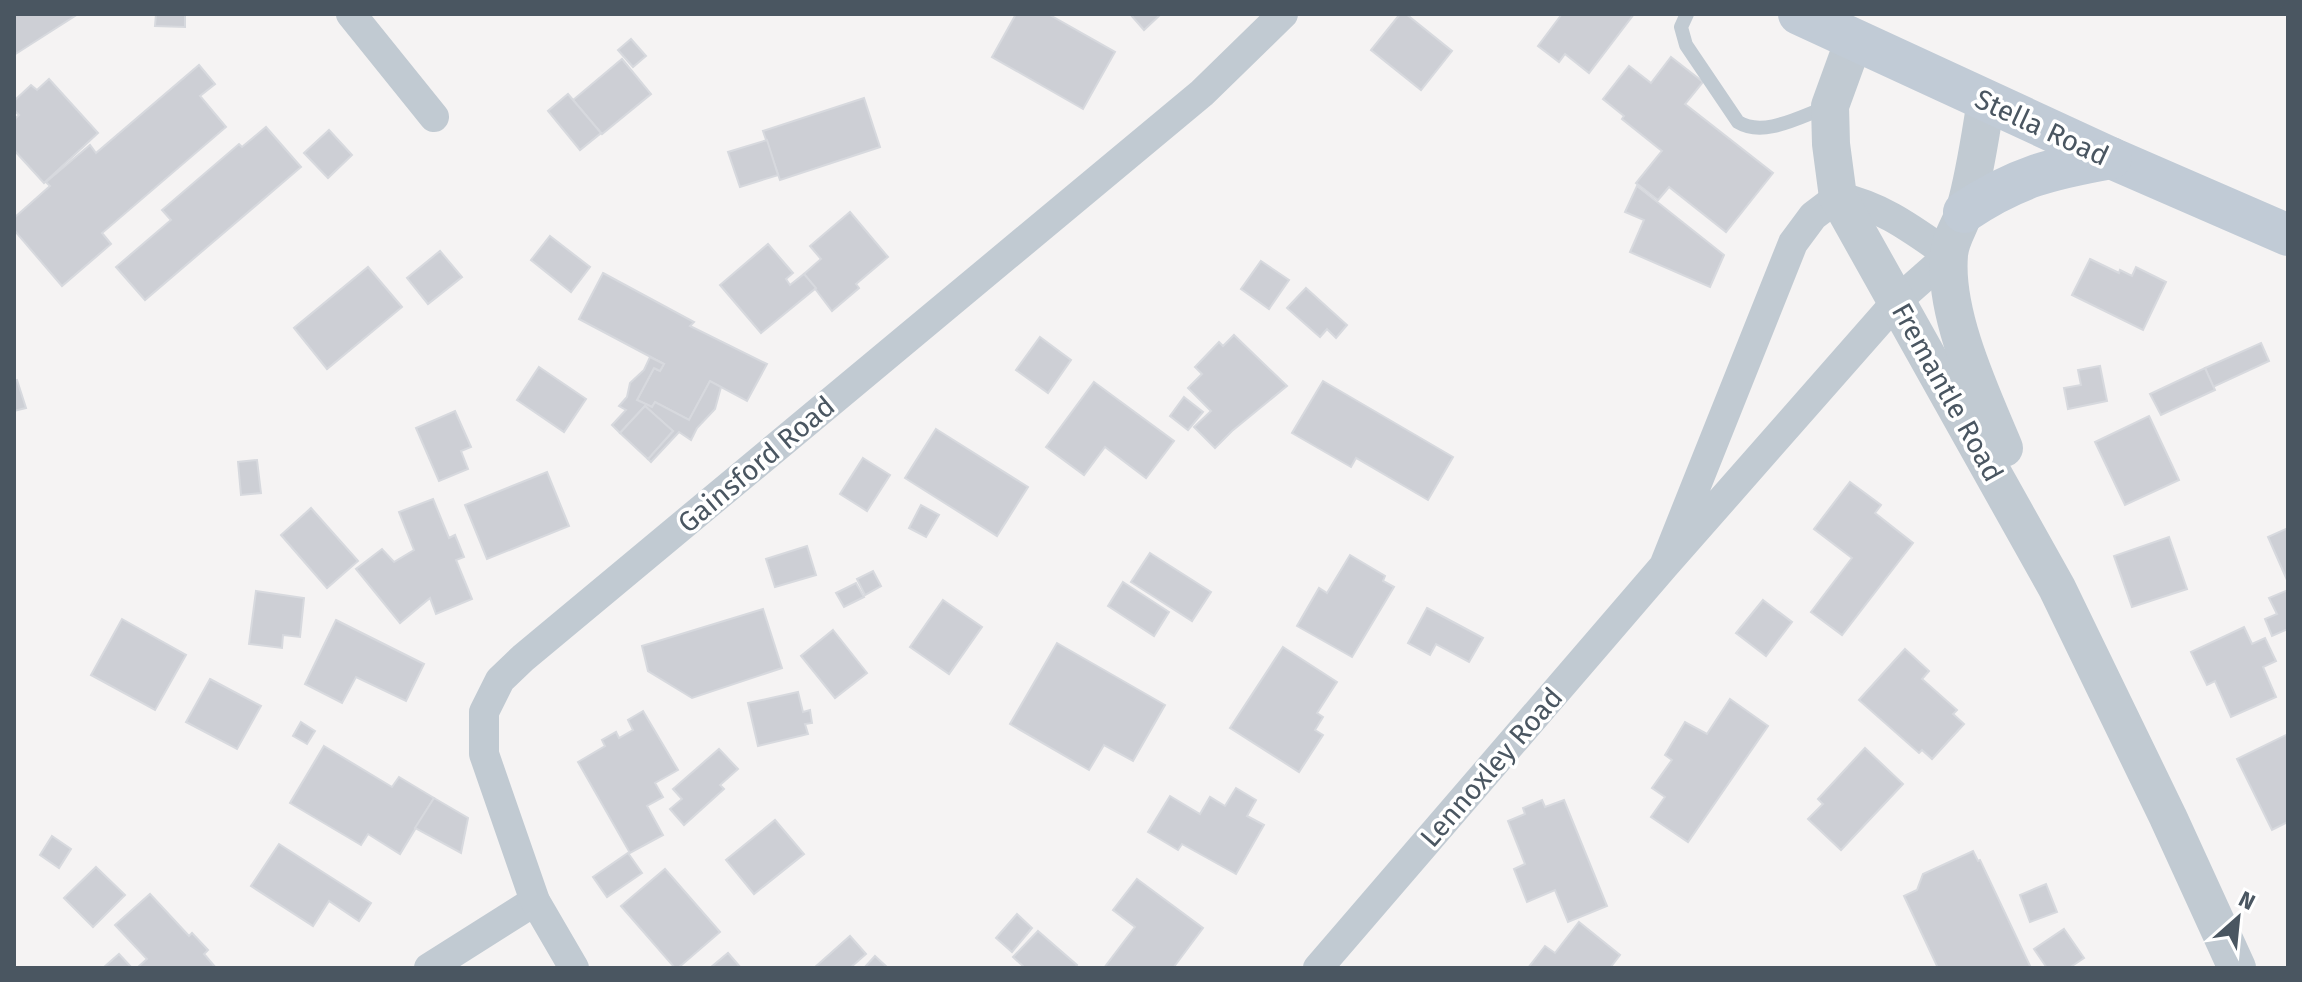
<svg xmlns="http://www.w3.org/2000/svg" width="2302" height="982" font-family="'Fira Sans',sans-serif">
<rect width="100%" height="100%" fill="#f5f3f3"/>
<g fill="#cdcfd5" stroke="#d7d9de" stroke-width="2">
<polygon points="14,14 78,14 14,55"/>
<polygon points="156,14 185,14 185,27 155,26"/>
<polygon points="1016,14 1048,14 1115,52 1083,109 992,57"/>
<polygon points="1130,14 1161,14 1144,30"/>
<polygon points="1400,14 1406,14 1452,51 1421,90 1371,50"/>
<polygon points="1562,14 1634,14 1589,73 1565,54 1559,62 1538,46"/>
<polygon points="631,39 646,56 633,67 618,50"/>
<polygon points="1671,57 1703,82 1685,104 1773,173 1726,232 1669,187 1658,200 1636,183 1662,151 1622,119 1624,116 1603,99 1629,66 1651,83"/>
<polygon points="622,59 651,94 602,134 573,100"/>
<polygon points="199,65 215,84 200,96 226,127 102,233 111,244 62,286 14,230 14,218 50,186 46,182 90,145 96,153"/>
<polygon points="49,79 98,133 44,183 14,150 14,120 19,115 14,110 14,101 31,85 37,90"/>
<polygon points="568,94 601,133 580,150 548,111"/>
<polygon points="864,98 880,147 780,180 763,131"/>
<polygon points="266,127 301,167 145,300 116,267 171,220 162,210 239,144 242,147"/>
<polygon points="329,130 352,155 328,178 304,153"/>
<polygon points="767,140 778,175 740,187 728,152"/>
<polygon points="1637,186 1724,255 1710,287 1630,252 1644,220 1625,212"/>
<polygon points="850,212 888,257 856,284 859,288 832,311 804,274 821,259 810,246"/>
<polygon points="550,236 590,267 571,292 531,260"/>
<polygon points="768,244 793,273 786,279 790,285 804,274 816,288 761,333 720,285"/>
<polygon points="440,251 462,277 428,304 407,278"/>
<polygon points="2090,259 2119,273 2120,270 2132,276 2136,267 2166,282 2143,330 2072,295"/>
<polygon points="1261,261 1289,280 1269,309 1241,289"/>
<polygon points="368,267 402,307 327,369 294,328"/>
<polygon points="603,273 694,322 690,326 767,364 747,401 710,381 689,420 655,402 652,407 637,400 654,368 660,371 664,364 579,319"/>
<polygon points="1306,288 1347,325 1336,338 1327,329 1320,337 1287,308"/>
<polygon points="1234,335 1287,386 1232,431 1215,448 1194,427 1211,411 1188,388 1202,374 1195,367 1219,342 1223,346"/>
<polygon points="1040,337 1071,360 1048,393 1016,370"/>
<polygon points="2261,343 2269,361 2213,387 2205,368"/>
<polygon points="650,357 664,364 660,371 654,368 637,400 652,407 655,402 689,420 710,381 721,387 715,409 697,428 691,440 679,432 651,462 648,459 673,431 645,406 620,433 612,425 626,410 619,406 627,397 630,383 644,370"/>
<polygon points="2100,366 2107,401 2068,409 2064,388 2081,385 2078,370"/>
<polygon points="539,367 586,399 564,432 517,400"/>
<polygon points="2205,368 2215,390 2161,415 2150,394"/>
<polygon points="17,380 26,408 14,411 14,381"/>
<polygon points="1323,381 1453,457 1428,500 1356,458 1351,467 1292,433"/>
<polygon points="1094,382 1174,441 1146,478 1105,447 1084,475 1046,447"/>
<polygon points="1184,397 1203,412 1188,430 1170,416"/>
<polygon points="645,406 673,431 648,459 620,433"/>
<polygon points="455,411 471,447 461,451 468,469 439,481 416,428"/>
<polygon points="2149,416 2179,480 2125,505 2095,442"/>
<polygon points="936,429 1028,487 997,536 905,478"/>
<polygon points="863,458 890,475 867,511 840,494"/>
<polygon points="257,460 261,493 241,495 238,462"/>
<polygon points="547,472 569,526 487,559 465,505"/>
<polygon points="1850,482 1881,505 1875,513 1913,543 1842,635 1811,612 1852,558 1814,529"/>
<polygon points="433,499 449,538 455,535 464,557 456,560 472,599 436,614 430,598 400,623 356,569 382,549 394,562 414,550 399,512"/>
<polygon points="921,505 939,515 926,537 909,528"/>
<polygon points="311,508 358,561 327,588 281,535"/>
<polygon points="2288,528 2288,579 2287,580 2268,537"/>
<polygon points="2169,537 2187,589 2132,607 2114,556"/>
<polygon points="807,546 816,575 775,587 766,559"/>
<polygon points="1150,553 1211,592 1192,621 1131,582"/>
<polygon points="1350,555 1385,576 1383,581 1394,587 1352,657 1297,626 1319,588 1327,593"/>
<polygon points="873,571 881,586 865,595 857,579"/>
<polygon points="1123,582 1169,612 1154,636 1108,606"/>
<polygon points="856,583 864,597 844,607 836,593"/>
<polygon points="2288,590 2288,629 2272,636 2265,619 2277,614 2269,598"/>
<polygon points="256,591 304,598 300,637 283,635 282,648 249,644"/>
<polygon points="943,600 982,627 949,674 910,647"/>
<polygon points="1763,600 1792,622 1766,656 1736,633"/>
<polygon points="1427,608 1483,638 1469,662 1436,644 1430,655 1408,643"/>
<polygon points="763,609 782,668 692,698 648,671 642,646"/>
<polygon points="122,619 186,655 155,710 91,675"/>
<polygon points="336,620 424,664 406,701 356,677 342,703 305,684"/>
<polygon points="2244,627 2252,644 2265,638 2276,661 2263,667 2276,697 2231,717 2215,681 2207,685 2191,652"/>
<polygon points="833,630 867,673 835,698 801,656"/>
<polygon points="1057,643 1165,705 1133,761 1104,745 1089,770 1010,724"/>
<polygon points="1283,647 1337,682 1317,713 1323,717 1315,730 1323,735 1299,772 1230,728"/>
<polygon points="1905,649 1929,671 1922,679 1957,710 1953,714 1964,724 1932,759 1922,750 1919,753 1859,700"/>
<polygon points="210,679 261,706 237,749 186,722"/>
<polygon points="798,692 803,712 810,710 812,723 805,724 808,734 758,746 748,703"/>
<polygon points="1730,699 1768,726 1688,842 1651,817 1665,797 1652,788 1672,760 1665,755 1685,722 1707,734"/>
<polygon points="643,711 678,770 655,783 663,797 647,806 663,835 630,853 578,762 605,746 602,740 616,732 619,738 633,730 628,720"/>
<polygon points="301,722 315,731 307,744 293,736"/>
<polygon points="2288,734 2288,822 2272,830 2237,759"/>
<polygon points="324,746 392,787 399,777 434,798 400,854 368,834 361,845 290,803"/>
<polygon points="1865,748 1903,784 1841,850 1808,819 1823,804 1818,799"/>
<polygon points="719,749 738,769 720,785 724,789 684,825 670,809 682,799 673,789"/>
<polygon points="1236,788 1256,800 1247,816 1264,825 1236,874 1182,844 1178,850 1148,832 1170,796 1200,814 1210,797 1225,806"/>
<polygon points="434,798 468,818 461,853 415,828"/>
<polygon points="1542,800 1545,807 1564,800 1607,906 1568,922 1555,890 1527,902 1514,869 1525,864 1508,821 1525,814 1523,808"/>
<polygon points="775,820 804,854 754,894 726,860"/>
<polygon points="52,836 71,849 59,868 40,855"/>
<polygon points="279,844 371,903 359,921 329,901 313,926 251,886"/>
<polygon points="1973,851 1978,861 1980,860 2031,968 1938,968 1904,896 1917,890 1923,874"/>
<polygon points="628,853 642,873 607,897 593,877"/>
<polygon points="96,867 125,895 93,927 64,898"/>
<polygon points="665,869 720,932 678,968 675,968 621,906"/>
<polygon points="1137,879 1203,928 1173,968 1104,968 1135,927 1113,910"/>
<polygon points="2046,884 2057,912 2030,922 2020,895"/>
<polygon points="150,894 189,936 192,933 208,950 204,954 216,968 137,968 147,959 115,925"/>
<polygon points="1017,914 1032,928 1012,952 996,938"/>
<polygon points="1579,922 1620,955 1610,968 1528,968 1545,946 1555,953"/>
<polygon points="2064,929 2084,958 2069,968 2047,968 2034,949"/>
<polygon points="1038,931 1077,965 1075,968 1025,968 1013,957"/>
<polygon points="850,936 866,954 850,968 814,968"/>
<polygon points="728,953 741,968 710,968"/>
<polygon points="119,954 132,968 103,968"/>
<polygon points="875,956 888,968 864,968"/>
</g>
<g fill="none" stroke-linecap="round" stroke-linejoin="round">
<path stroke="#c1cad2" stroke-width="14" d="M1687,14L1681,27L1686,45L1738,122C1764,138 1801,116 1827,107"/>
<g stroke="#c1cad2" stroke-width="30">
<polyline points="351,14 434,117"/>
<polyline points="429,968 535,901"/>
<polyline points="574,968 535,901 484,754 484,712 500,680 523,658 1202,93 1283,14"/>
<path d="M1318,968L1664,566L1898,300L1949,255C1913,230 1882,206 1838,197L1813,216L1793,243L1664,566"/>
</g>
<g stroke="#c1cad2" stroke-width="38">
<polyline points="1854,40 1830,106 1831,144 1838,197 2057,588 2168,817 2237,968"/>
<path d="M1986,101C1980,137 1975,174 1965,209C1961,225 1950,238 1949,255C1944,315 1981,393 2004,448"/>
</g>
<g stroke="#c1cbd6" stroke-width="42">
<polyline points="1799,14 2111,158 2288,235"/>
<path d="M1964,212C2016,177 2050,169 2111,158"/>
</g>
</g>
<g text-anchor="middle" stroke-width="7" stroke-linejoin="round" paint-order="stroke">
<g font-size="28" fill="#4a5661" stroke="#fff">
<text transform="translate(2042 127) rotate(25)" y="10">Stella Road</text>
<text transform="translate(1948 392) rotate(61)" y="10">Fremantle Road</text>
<text transform="translate(756 464) rotate(-40)" y="10">Gainsford Road</text>
<text transform="translate(1491 767) rotate(-49)" y="10">Lennoxley Road</text>
</g>
</g>
<rect width="2302" height="982" fill="none" stroke="#4a5661" stroke-width="32"/>
<g transform="translate(2238 918) rotate(27)" stroke="#ffffff" stroke-width="6" paint-order="stroke">
<path d="M0-6L14 30L0 20L-14 30Z" fill="#4a5661"/>
<text y="-12" font-size="22" font-weight="bold" text-anchor="middle" fill="#4a5661">N</text>
</g>
</svg>
